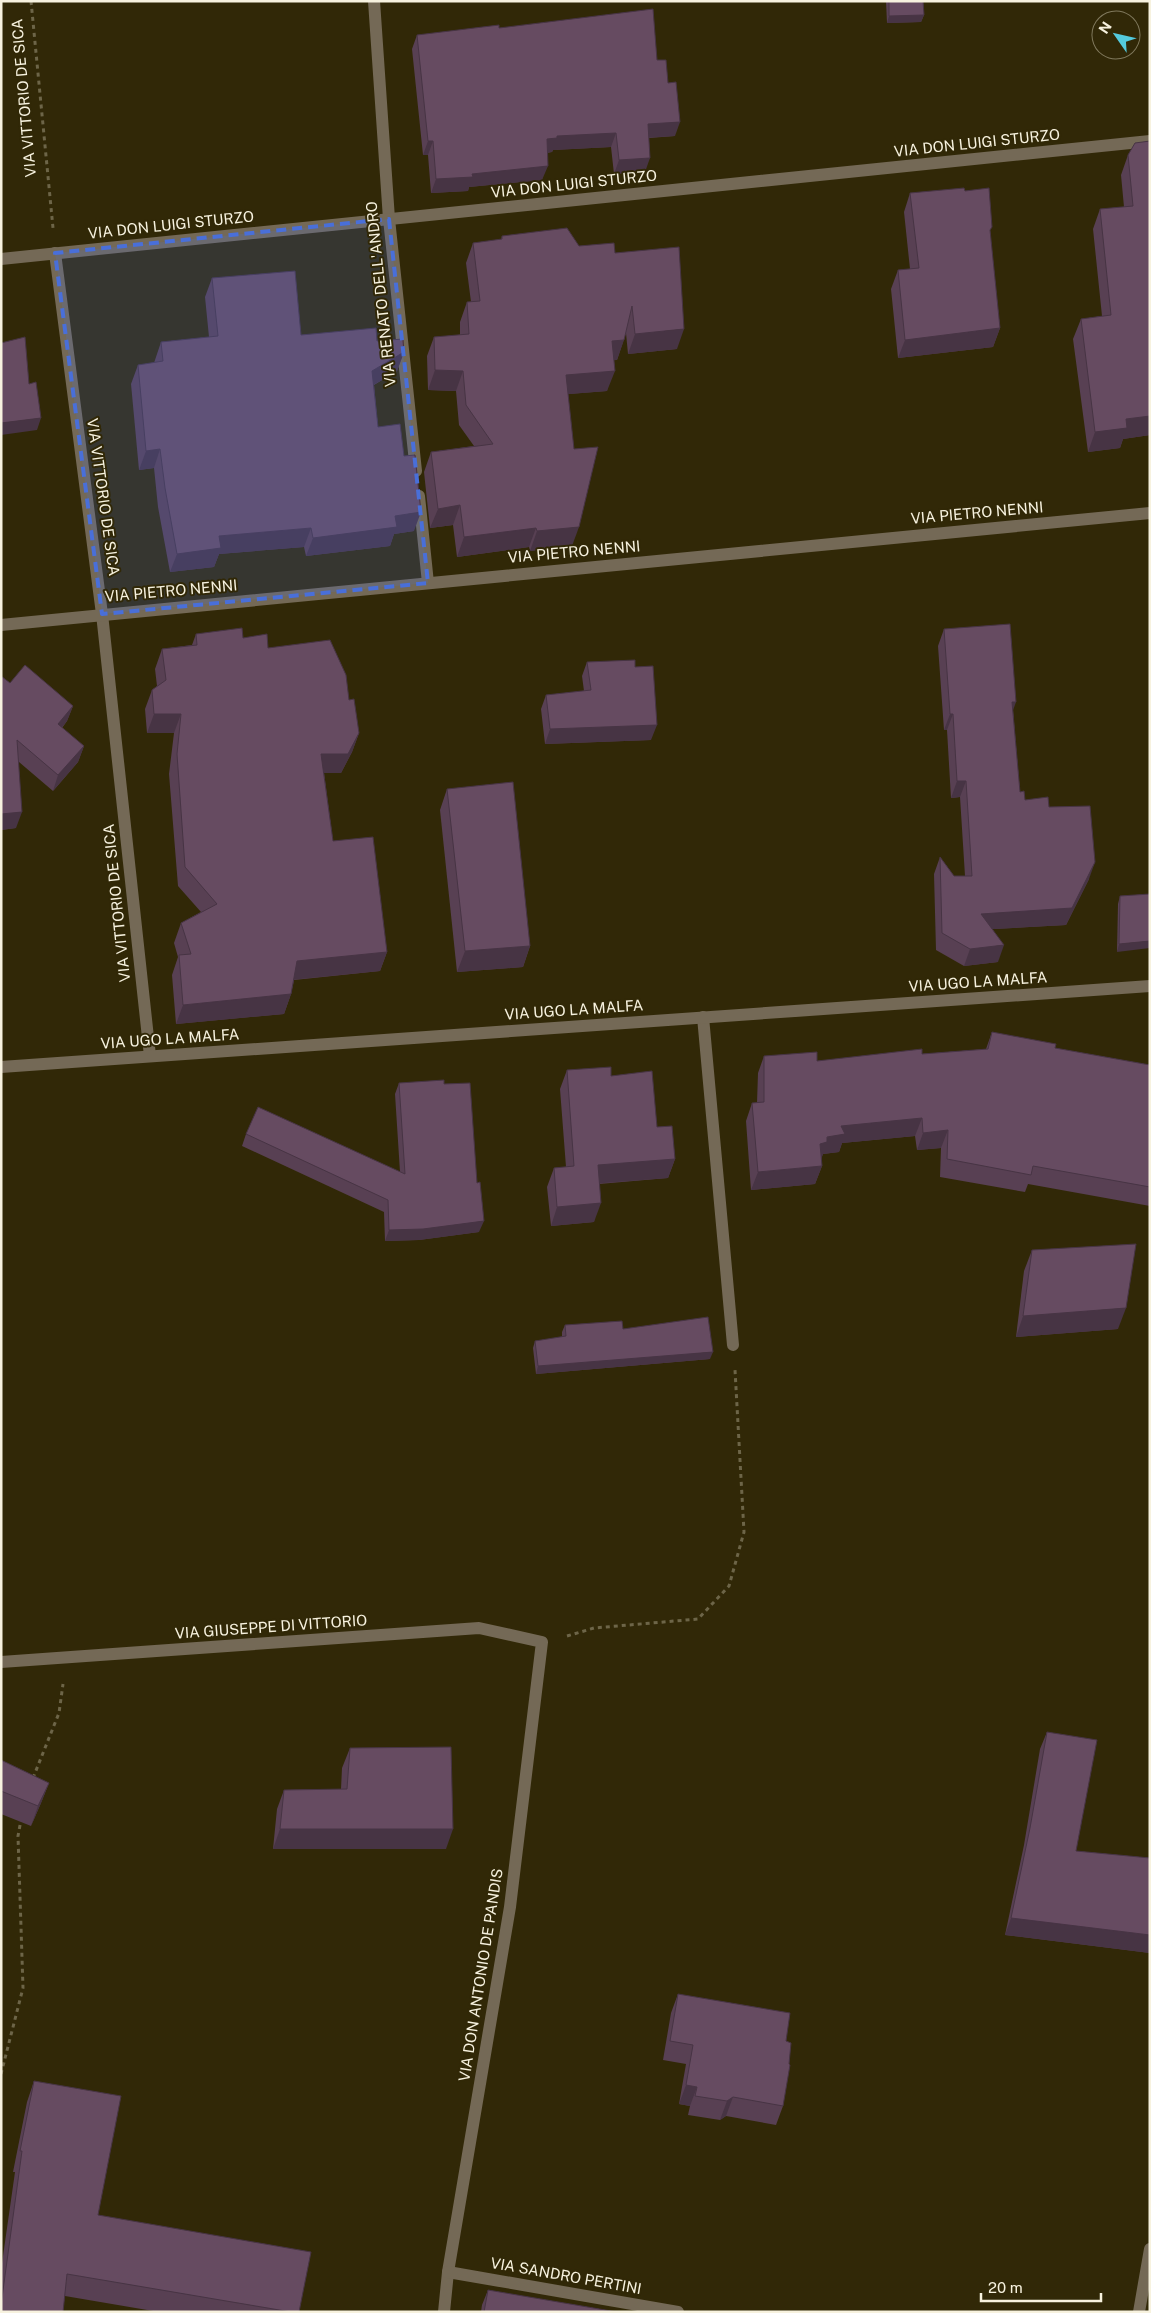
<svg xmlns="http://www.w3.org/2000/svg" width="1151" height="2313" font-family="'Public Sans',sans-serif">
<rect width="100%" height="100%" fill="#312807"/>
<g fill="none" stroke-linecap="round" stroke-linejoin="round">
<g stroke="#6d6548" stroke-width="3" stroke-dasharray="4 4" stroke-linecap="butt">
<polyline points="31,1 53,228"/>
<polyline points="567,1636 594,1628 698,1619 729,1586 744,1532 735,1370"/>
<polyline points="33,1778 59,1713 63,1684"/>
<polyline points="1,2074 23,1988 18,1836 21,1820"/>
</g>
<g stroke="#746956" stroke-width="12">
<polyline points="374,1 389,219 416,471"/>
<polyline points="55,253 102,614 150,1056"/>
<polyline points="1,259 1150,141"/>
<polyline points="419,496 428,583"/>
<polyline points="1,625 1150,513"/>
<polyline points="703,1017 733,1345"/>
<polyline points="1,1067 1150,986"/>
<polyline points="1,1662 479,1628 542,1642 510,1907 448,2272 444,2312"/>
<polyline points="448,2272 678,2312"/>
<polyline points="1139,2312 1150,2249"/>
</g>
</g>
<g fill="#584053">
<polygon points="886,1 923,1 924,15 921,22 887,23"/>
<polygon points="499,28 657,60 668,83 675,136 649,138 645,172 614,174 611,147 553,150 552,152 547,153 542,180 469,187 468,191 431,193 428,155 423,155 412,49 417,35"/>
<polygon points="1150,141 1150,435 1123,439 1120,448 1088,452 1073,339 1081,319 1102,316 1093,229 1100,209 1124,207 1121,175 1128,155"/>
<polygon points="910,193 990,232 1000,328 993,347 898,358 891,289 898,270 910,269 904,212"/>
<polygon points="502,236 579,246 615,253 677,349 628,354 626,333 617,360 613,360 607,391 568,394 572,546 530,551 529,547 457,557 453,525 430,528 424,472 431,452 474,446 459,425 456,391 428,390 427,356 434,337 460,335 460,322 467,302 471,302 466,263 473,243 501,240"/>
<polygon points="212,278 301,335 377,341 404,352 397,371 374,385 378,427 414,531 394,534 390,546 306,556 304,547 219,554 214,567 170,572 158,507 154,468 139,470 131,384 138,365 154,363 161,342 209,337 205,297"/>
<polygon points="944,629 1013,710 1020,792 1025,800 1049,807 1089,879 1066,925 993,929 998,962 964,966 936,950 934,874 940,857 954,876 965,876 960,797 951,798 947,730 944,730 938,646"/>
<polygon points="196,634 243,638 268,648 349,700 359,733 352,752 341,773 324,773 333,841 387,952 380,971 294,980 291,994 284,1014 176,1024 172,975 178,957 174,943 181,923 201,912 178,886 169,774 174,733 147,733 145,709 152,690 157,686 155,669 162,649 192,645"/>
<polygon points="587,662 635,667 651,740 545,744 541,709 546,695 584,691 582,676"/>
<polygon points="1,676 10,683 73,706 67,721 62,728 84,746 78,762 53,791 19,762 16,828 1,830"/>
<polygon points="447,789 530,946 523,967 457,972 440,810"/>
<polygon points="1150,894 1117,952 1118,904 1120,896"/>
<polygon points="992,1032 1055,1048 1150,1065 1150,1206 1028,1184 1025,1192 940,1177 941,1148 917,1150 915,1136 842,1143 839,1152 823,1154 821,1158 822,1166 815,1184 751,1190 746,1121 752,1103 757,1103 758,1073 764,1056 817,1061 922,1054 986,1049"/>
<polygon points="567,1070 611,1076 657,1127 675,1159 668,1178 599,1184 594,1222 551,1226 547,1187 554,1168 566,1167 560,1089"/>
<polygon points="399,1083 444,1084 479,1232 419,1240 385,1241 384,1212 242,1146 246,1134 400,1172 395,1094"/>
<polygon points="1032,1250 1118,1329 1016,1337 1024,1271"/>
<polygon points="565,1325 623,1329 710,1359 536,1374 533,1348 535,1341 562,1337 562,1332"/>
<polygon points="1047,1732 1076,1851 1150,1858 1150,1953 1005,1935 1024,1845 1040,1749"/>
<polygon points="350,1748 446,1849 273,1849 277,1809 284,1790 341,1789 342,1768"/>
<polygon points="1,1760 49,1783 41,1803 31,1826 1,1814"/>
<polygon points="678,1994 786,2041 783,2106 776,2125 726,2116 720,2120 688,2115 690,2106 679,2104 686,2064 663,2060 671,2013"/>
<polygon points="34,2081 98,2215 299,2312 159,2312 65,2296 1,2312 1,2270 15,2172 13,2172 27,2102"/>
<polygon points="488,2290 617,2312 481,2312 482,2305"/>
</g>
<g fill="#473444">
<polygon points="924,15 921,22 887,23 889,16"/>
<polygon points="680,122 675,136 643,138 648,124"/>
<polygon points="616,133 611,147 553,150 552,152 542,153 547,139 557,136"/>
<polygon points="428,141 433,141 428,155 423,155"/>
<polygon points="650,158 645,172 614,174 619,160"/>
<polygon points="548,166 542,180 469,187 468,191 431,193 436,179 472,174"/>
<polygon points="1000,328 993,347 898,358 905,340"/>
<polygon points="684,329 677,349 628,354 635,334"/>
<polygon points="624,340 617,360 604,361 612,341"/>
<polygon points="404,352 397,371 365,390 372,371"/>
<polygon points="435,370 463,371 456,391 428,390"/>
<polygon points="615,371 607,391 558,395 566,375"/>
<polygon points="1150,416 1150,435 1123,439 1120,448 1088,452 1095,432 1126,419"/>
<polygon points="41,418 37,430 1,435 1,423"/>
<polygon points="160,449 154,468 139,470 146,451"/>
<polygon points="460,505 453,525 430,528 438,509"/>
<polygon points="421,512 414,531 394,534 390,546 306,556 313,538 395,516"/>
<polygon points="579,527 572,546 530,551 537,531"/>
<polygon points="311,528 304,547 219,554 214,567 170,572 177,554 219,536"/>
<polygon points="536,528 529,547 457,557 464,537"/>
<polygon points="1012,702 1016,702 1010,719"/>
<polygon points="73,706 67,721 52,740 58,724"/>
<polygon points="154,714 181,714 174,733 147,733"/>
<polygon points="950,714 953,714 947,730 944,730"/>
<polygon points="657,725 651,740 545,744 550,729"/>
<polygon points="359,733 352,752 341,773 314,773 321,754"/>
<polygon points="84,746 78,762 53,791 58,775"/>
<polygon points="957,781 966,781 960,797 951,798"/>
<polygon points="22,812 16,828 1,830 1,814"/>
<polygon points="1095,862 1089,879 1066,925 975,930 981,914"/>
<polygon points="1150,941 1150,948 1117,952 1119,944"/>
<polygon points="1004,945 998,962 964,966 970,949"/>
<polygon points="530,946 523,967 457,972 465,951"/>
<polygon points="387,952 380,971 290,980 297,961"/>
<polygon points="291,994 284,1014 176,1024 183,1005"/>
<polygon points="922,1118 915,1136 842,1143 839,1152 823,1154 821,1160 820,1144 841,1126"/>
<polygon points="948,1130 941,1148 917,1150 923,1133"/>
<polygon points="675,1159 668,1178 591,1184 598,1165"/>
<polygon points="822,1166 815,1184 751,1190 758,1172"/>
<polygon points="601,1203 594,1222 551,1226 557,1207"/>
<polygon points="484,1221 479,1232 419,1240 385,1241 389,1230"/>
<polygon points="1126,1308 1118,1329 1016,1337 1023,1316"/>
<polygon points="713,1352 710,1359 536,1374 538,1366"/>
<polygon points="49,1783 41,1803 31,1826 38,1806"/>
<polygon points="280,1829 453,1829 446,1849 273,1849"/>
<polygon points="1011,1918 1150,1935 1150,1953 1005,1935"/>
<polygon points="686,2085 697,2087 690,2106 679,2104"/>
<polygon points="733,2097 726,2116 720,2120 727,2101"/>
</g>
<g fill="#664b61" stroke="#473444">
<polygon points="889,1 923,1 924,15 889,16"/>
<polygon points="653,9 657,60 666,60 668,83 676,82 680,122 648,124 650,158 619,160 616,133 557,136 557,138 547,139 548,166 472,174 473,177 436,179 433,141 428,141 417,35 499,25 499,28"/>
<polygon points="1150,141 1150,416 1126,419 1127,428 1095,432 1081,319 1111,315 1100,209 1133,206 1128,155 1135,143"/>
<polygon points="964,188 965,191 989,188 992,227 990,230 1000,328 905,340 898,270 919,268 910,193"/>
<polygon points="567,228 579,246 614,243 615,253 679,247 684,329 635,334 632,306 624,340 612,341 615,371 566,375 574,449 598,447 579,527 537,531 536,528 464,537 460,505 438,509 431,452 493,444 466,405 463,371 435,370 434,337 469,334 467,302 480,301 473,243 502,239 502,236"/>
<polygon points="295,271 301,335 376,328 377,341 403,339 404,352 372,371 378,427 400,424 404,456 415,455 421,512 395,516 397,527 313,538 311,528 219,536 221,548 177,554 165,488 160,449 146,451 138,365 163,361 161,342 218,336 212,278"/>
<polygon points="25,337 29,384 36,382 41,418 1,423 1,343"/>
<polygon points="1010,624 1016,702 1012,702 1020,792 1024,791 1025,800 1048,797 1049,807 1090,806 1095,862 1072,908 981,914 1004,945 970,949 942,933 940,857 954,876 972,876 966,781 957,781 953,714 950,714 944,629"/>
<polygon points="242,628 243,638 267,634 268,648 330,640 346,675 349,700 354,699 359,733 348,754 321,754 333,841 373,837 387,952 297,961 291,994 183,1005 179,955 191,954 181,923 217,904 185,867 177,754 181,714 154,714 152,690 166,680 162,649 197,645 196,634"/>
<polygon points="635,660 635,667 653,666 657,725 550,729 546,695 591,690 587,662"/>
<polygon points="25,665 73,706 58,724 84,746 58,775 17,740 22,812 1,814 1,676 10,683"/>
<polygon points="513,782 530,946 465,951 447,789"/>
<polygon points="1150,894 1150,941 1119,944 1120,896"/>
<polygon points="992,1032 1056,1044 1055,1048 1150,1065 1150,1187 1033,1166 1031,1175 947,1159 948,1130 923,1133 922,1118 841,1126 845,1134 827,1137 827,1142 820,1144 822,1166 758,1172 752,1103 764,1102 764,1056 817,1052 817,1061 922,1049 922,1054 988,1049"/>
<polygon points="611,1067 611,1076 652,1071 657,1127 672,1126 675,1159 598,1165 601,1203 557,1207 554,1168 574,1166 567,1070"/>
<polygon points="444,1080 444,1084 470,1083 477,1183 480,1182 484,1221 423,1229 389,1230 388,1200 246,1134 258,1107 405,1174 399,1083"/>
<polygon points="1136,1244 1126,1308 1023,1316 1032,1250"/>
<polygon points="708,1317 713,1352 538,1366 535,1341 566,1336 565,1325 622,1321 623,1329"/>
<polygon points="1047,1732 1097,1740 1076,1851 1150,1858 1150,1935 1011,1918 1030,1828"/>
<polygon points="451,1747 453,1829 280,1829 284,1790 347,1789 350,1748"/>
<polygon points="1,1760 49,1783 38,1806 1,1791"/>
<polygon points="678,1994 790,2013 786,2041 791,2043 789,2064 790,2065 783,2106 733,2097 727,2101 695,2096 697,2087 686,2085 693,2045 670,2041"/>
<polygon points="34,2081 121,2096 98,2215 311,2252 299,2312 291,2312 67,2274 63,2312 1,2312 1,2305 22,2151 20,2151"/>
<polygon points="488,2290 617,2312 484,2312"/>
</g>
<path fill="#496fd9" fill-opacity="0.2" stroke="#496fd9" stroke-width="4" stroke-dasharray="10 6" stroke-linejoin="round" d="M389,219L428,583L102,614L55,253Z"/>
<g text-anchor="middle" stroke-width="4" stroke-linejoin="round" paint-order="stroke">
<g font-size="15" fill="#f7f2df" stroke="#312807">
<text transform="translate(24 98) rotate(-95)" y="5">VIA VITTORIO DE SICA</text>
<text transform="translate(977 143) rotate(-6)" y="5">VIA DON LUIGI STURZO</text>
<text transform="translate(574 184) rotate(-6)" y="5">VIA DON LUIGI STURZO</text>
<text transform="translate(171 225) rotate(-6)" y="5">VIA DON LUIGI STURZO</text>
<text transform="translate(381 294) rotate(-96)" y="5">VIA RENATO DELL'ANDRO</text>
<text transform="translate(103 497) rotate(82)" y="5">VIA VITTORIO DE SICA</text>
<text transform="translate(977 513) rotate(-5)" y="5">VIA PIETRO NENNI</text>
<text transform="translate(574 552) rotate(-5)" y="5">VIA PIETRO NENNI</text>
<text transform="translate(171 591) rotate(-5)" y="5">VIA PIETRO NENNI</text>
<text transform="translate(117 903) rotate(-96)" y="5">VIA VITTORIO DE SICA</text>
<text transform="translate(978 982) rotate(-4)" y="5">VIA UGO LA MALFA</text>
<text transform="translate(574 1010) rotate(-4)" y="5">VIA UGO LA MALFA</text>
<text transform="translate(170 1039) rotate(-4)" y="5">VIA UGO LA MALFA</text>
<text transform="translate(271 1627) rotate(-4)" y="5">VIA GIUSEPPE DI VITTORIO</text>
<text transform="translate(481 1975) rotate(-81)" y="5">VIA DON ANTONIO DE PANDIS</text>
<text transform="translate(566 2276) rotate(10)" y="5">VIA SANDRO PERTINI</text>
</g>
</g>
<rect width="1151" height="2313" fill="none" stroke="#f7f2df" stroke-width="5"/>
<g transform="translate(1116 35) rotate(304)"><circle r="24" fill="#312807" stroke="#80795d"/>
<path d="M0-4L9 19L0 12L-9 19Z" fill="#54cadd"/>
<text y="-8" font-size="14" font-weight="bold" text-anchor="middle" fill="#f7f2df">N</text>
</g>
<path d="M981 2293v8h120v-8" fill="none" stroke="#f7f2df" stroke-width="2.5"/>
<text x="988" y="2293" font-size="15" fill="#f7f2df" stroke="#312807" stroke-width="4" paint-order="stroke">20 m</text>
</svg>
